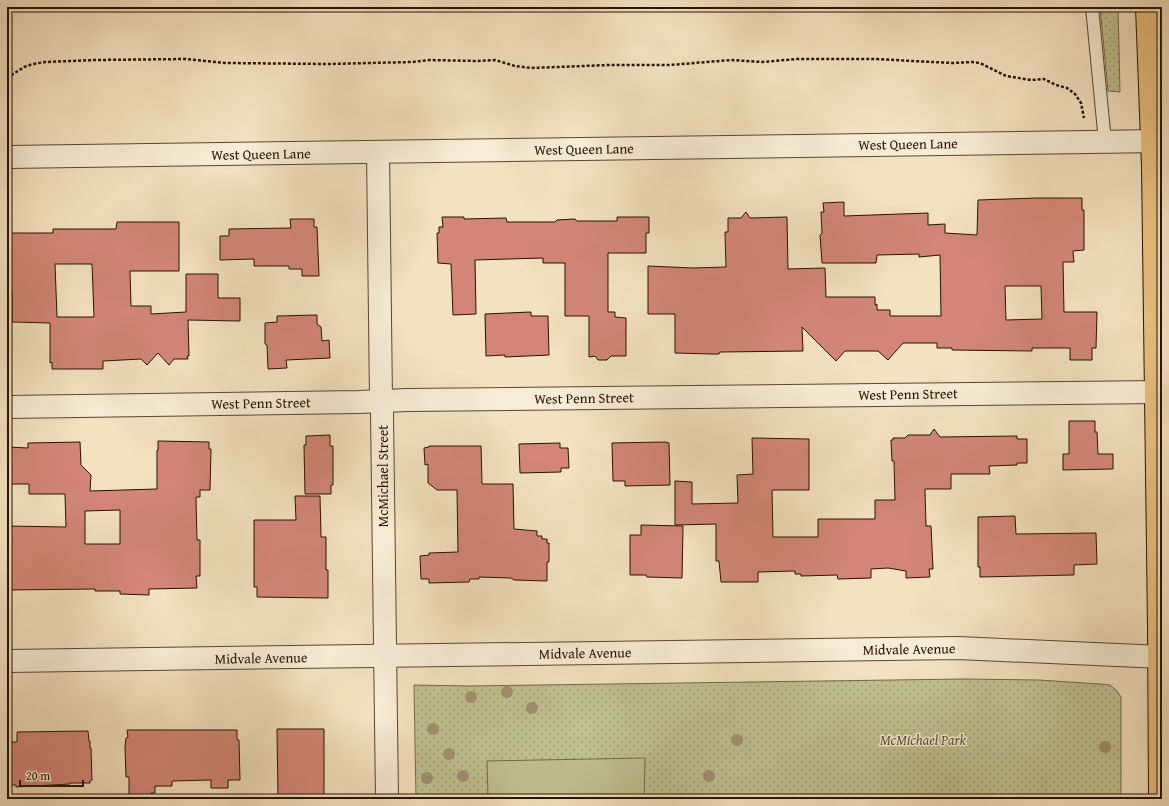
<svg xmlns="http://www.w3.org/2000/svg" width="1169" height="806" font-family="'Gentium Book Plus',serif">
<defs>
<pattern id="grass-dots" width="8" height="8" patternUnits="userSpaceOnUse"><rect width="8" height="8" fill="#bfc18f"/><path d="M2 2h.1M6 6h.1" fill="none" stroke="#a4a57a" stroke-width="1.8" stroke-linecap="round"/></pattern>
</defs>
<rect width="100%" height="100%" fill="#f3e1bf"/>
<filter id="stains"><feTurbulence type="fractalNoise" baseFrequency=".005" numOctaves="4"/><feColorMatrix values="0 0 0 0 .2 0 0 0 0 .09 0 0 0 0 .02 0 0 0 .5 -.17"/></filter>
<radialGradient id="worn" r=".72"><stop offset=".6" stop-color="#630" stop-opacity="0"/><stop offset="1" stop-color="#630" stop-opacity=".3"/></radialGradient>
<g fill="url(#grass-dots)" stroke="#736a48">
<polygon points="1100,7 1118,7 1120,92 1108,91"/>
<polygon points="964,679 1039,680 1100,684 1110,685 1117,691 1121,697 1121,799 416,799 414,685 469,686"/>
</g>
<polygon fill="#bfc18f" stroke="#736a48" points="645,758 644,799 488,799 487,761"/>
<g fill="#d38678" stroke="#271300" fill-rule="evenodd">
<path d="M1036,198H1082V210H1084V250L1073,251L1074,262H1063L1064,312H1097L1096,348H1092V360H1070V348H1032V351L952,350V348H937V343H903L888,360L878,351H845L836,361L802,327L803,351L720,352L719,354H712L675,353V314H648V266L693,268L726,267L725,232H728V218H741L746,212L750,218L787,217L788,269L825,268L826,297H875V305L877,304V310H890V316H941L940,255L919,257V254L877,255L876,263H822L820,235L822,233L821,212H824L823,203L844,202V216L928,213V225L945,224V233L977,235L978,200ZM1005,286H1041L1042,319L1006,320Z"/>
<polygon points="442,217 464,217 464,219 506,218 507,222 555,222 557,220 575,219 577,221 617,221 617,217 649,217 649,233 646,233 646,253 608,253 608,312 615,312 615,317 626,318 626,356 611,356 607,360 598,360 595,356 589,357 589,316 565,316 565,263 543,263 543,258 475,260 476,314 453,315 451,264 438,263 437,233 439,233 439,227 443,227"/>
<polygon points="290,219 314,219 314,227 317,227 319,276 302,276 302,269 289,269 289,266 254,266 254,259 220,260 220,236 229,236 229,229 291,228"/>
<path d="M117,222H179V271H130L131,306H151V314L186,312V274H218V298H240V321L188,320L189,356H187L188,359H174L169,365L158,353L147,365L141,359L103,361V369H52V362L50,363V323L12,322V291H7V233H53V229H116ZM55,264H92L94,317H57Z"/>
<polygon points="531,312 531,316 548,316 549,355 505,357 505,355 486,356 485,314"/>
<polygon points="317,315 317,324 321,327 322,341 329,340 330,358 286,360 287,368 268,369 267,345 265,344 265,323 277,322 277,316"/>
<polygon points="1069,421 1095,421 1095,432 1097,432 1098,454 1113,454 1113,469 1063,470 1063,454 1069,454"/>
<polygon points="934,429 940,437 1017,436 1017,439 1027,439 1027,463 1017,463 1017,465 989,466 990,474 951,474 951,489 925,489 926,526 931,526 933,569 929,569 930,577 906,578 906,571 888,568 871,569 871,578 838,579 837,575 801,576 801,574 795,574 795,571 758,572 758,582 721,582 719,561 716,561 716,524 675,525 675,481 692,482 692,504 738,503 737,475 753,474 752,438 809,439 809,490 772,490 773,537 818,537 818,519 875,519 875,500 895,500 894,461 892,461 891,440 893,440 893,438 905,438 908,435 930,435"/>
<polygon points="330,435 330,446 333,446 333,485 331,485 331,494 305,494 304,445 306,445 306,436"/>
<path d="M158,441L209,442V449H211L210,490H200V497H196L197,540H200V576H196L197,588L149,589V595L120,594V591H95V589L7,590V526L66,527L65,494H29V484H7V447L28,448V443L80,442L81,465L91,475L90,491L157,489V450H158ZM120,510V544H85V511Z"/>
<polygon points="665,442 669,443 670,485 625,486 625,481 613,481 612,443"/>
<polygon points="560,443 560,448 568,448 569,468 561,468 561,472 520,473 519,444"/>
<polygon points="429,446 481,446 482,484 513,484 514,529 537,531 537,536 542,536 542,539 547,539 547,543 549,543 549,562 547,562 547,581 514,580 511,578 479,577 479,579 470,579 469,582 429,583 429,579 421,579 420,556 429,555 429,553 458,552 457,490 437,490 428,483 428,464 425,465 424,448 429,447"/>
<polygon points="295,496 320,496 321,537 326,537 326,570 328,570 328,598 257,597 257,587 254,587 254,520 296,520"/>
<polygon points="1015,516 1016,534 1096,533 1097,564 1074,565 1074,575 980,577 980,567 978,567 978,517"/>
<polygon points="641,525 683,526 682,578 647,577 646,575 630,575 630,535 641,535"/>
<polygon points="277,729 324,729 324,799 278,799"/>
<polygon points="127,730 237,730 237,740 239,740 240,780 228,780 228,788 211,788 211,780 172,781 172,786 155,786 155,793 151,793 151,799 129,799 129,777 126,777 125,747 126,738 128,737"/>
<polygon points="88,731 89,741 90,741 90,748 91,748 92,780 90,781 90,783 70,783 70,784 16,787 16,785 7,785 7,742 17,742 17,732"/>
</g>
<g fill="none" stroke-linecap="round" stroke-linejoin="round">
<g stroke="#5a4630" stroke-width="14">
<polyline id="service" points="1092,7 1105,142"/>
</g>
<g stroke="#5a4630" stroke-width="24">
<g id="minor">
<polyline points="378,152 381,401 382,413 387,799"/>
<polyline points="7,157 1162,141"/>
<polyline points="7,407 359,402 407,400 1162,392"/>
</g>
</g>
<g stroke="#5a4630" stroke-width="24">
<polyline id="tertiary" points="7,661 958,648 1162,657"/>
</g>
<g stroke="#271300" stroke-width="24">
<polyline id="primary" points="1147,7 1153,166 1159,626 1160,799"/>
</g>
<polyline stroke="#271300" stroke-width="2.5" stroke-dasharray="3 2" stroke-linecap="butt" points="7,78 24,67 33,64 45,62 95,60 186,59 226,63 328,64 412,62 429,60 478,61 495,60 515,66 531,68 609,65 670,65 731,60 762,62 797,59 874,59 953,63 972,62 980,63 1006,76 1031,80 1044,79 1056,85 1067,88 1075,94 1081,103 1084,118"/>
<use href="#service" stroke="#f7ecd5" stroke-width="12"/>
<use href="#minor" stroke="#f7ecd5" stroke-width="22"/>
<use href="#tertiary" stroke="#f7ecd5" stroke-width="22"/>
<use href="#primary" stroke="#eac080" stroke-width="22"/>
</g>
<g fill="#a09171">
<circle cx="507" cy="692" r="6"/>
<circle cx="471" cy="697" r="6"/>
<circle cx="532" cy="708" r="6"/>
<circle cx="433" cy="729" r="6"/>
<circle cx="737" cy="740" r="6"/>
<circle cx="1105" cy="747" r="6"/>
<circle cx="449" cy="754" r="6"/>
<circle cx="463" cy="776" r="6"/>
<circle cx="709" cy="776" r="6"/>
<circle cx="427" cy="778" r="6"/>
</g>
<g text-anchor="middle" stroke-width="3" stroke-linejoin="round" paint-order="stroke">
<g font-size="14" fill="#271300" stroke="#f7ecd5">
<text transform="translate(908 144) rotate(-1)" y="5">West Queen Lane</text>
<text transform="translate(584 149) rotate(-1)" y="5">West Queen Lane</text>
<text transform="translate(261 154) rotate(-1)" y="5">West Queen Lane</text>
<text transform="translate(908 394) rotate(-1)" y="5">West Penn Street</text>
<text transform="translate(584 398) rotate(-1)" y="5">West Penn Street</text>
<text transform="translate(261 403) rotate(-1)" y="5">West Penn Street</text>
<text transform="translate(383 476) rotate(-90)" y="5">McMichael Street</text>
<text transform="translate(909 649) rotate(-1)" y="5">Midvale Avenue</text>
<text transform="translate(585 653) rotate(-1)" y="5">Midvale Avenue</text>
<text transform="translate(261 658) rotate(-1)" y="5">Midvale Avenue</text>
</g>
<g font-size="14" font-style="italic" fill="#5c5032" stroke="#f7ecd5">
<text x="923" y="745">McMichael Park</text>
</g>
</g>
<rect width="1169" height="806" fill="none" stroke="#f3e1bf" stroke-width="24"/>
<rect x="8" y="8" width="1153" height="790" fill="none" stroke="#271300" stroke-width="2"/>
<rect x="12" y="12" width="1145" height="782" fill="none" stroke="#271300"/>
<path d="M20 780v6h63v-6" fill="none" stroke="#271300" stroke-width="2"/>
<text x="26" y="780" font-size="12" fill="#271300" stroke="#f7ecd5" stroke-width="3" paint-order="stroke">20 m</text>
<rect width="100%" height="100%" filter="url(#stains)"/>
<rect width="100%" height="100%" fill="url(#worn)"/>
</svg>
